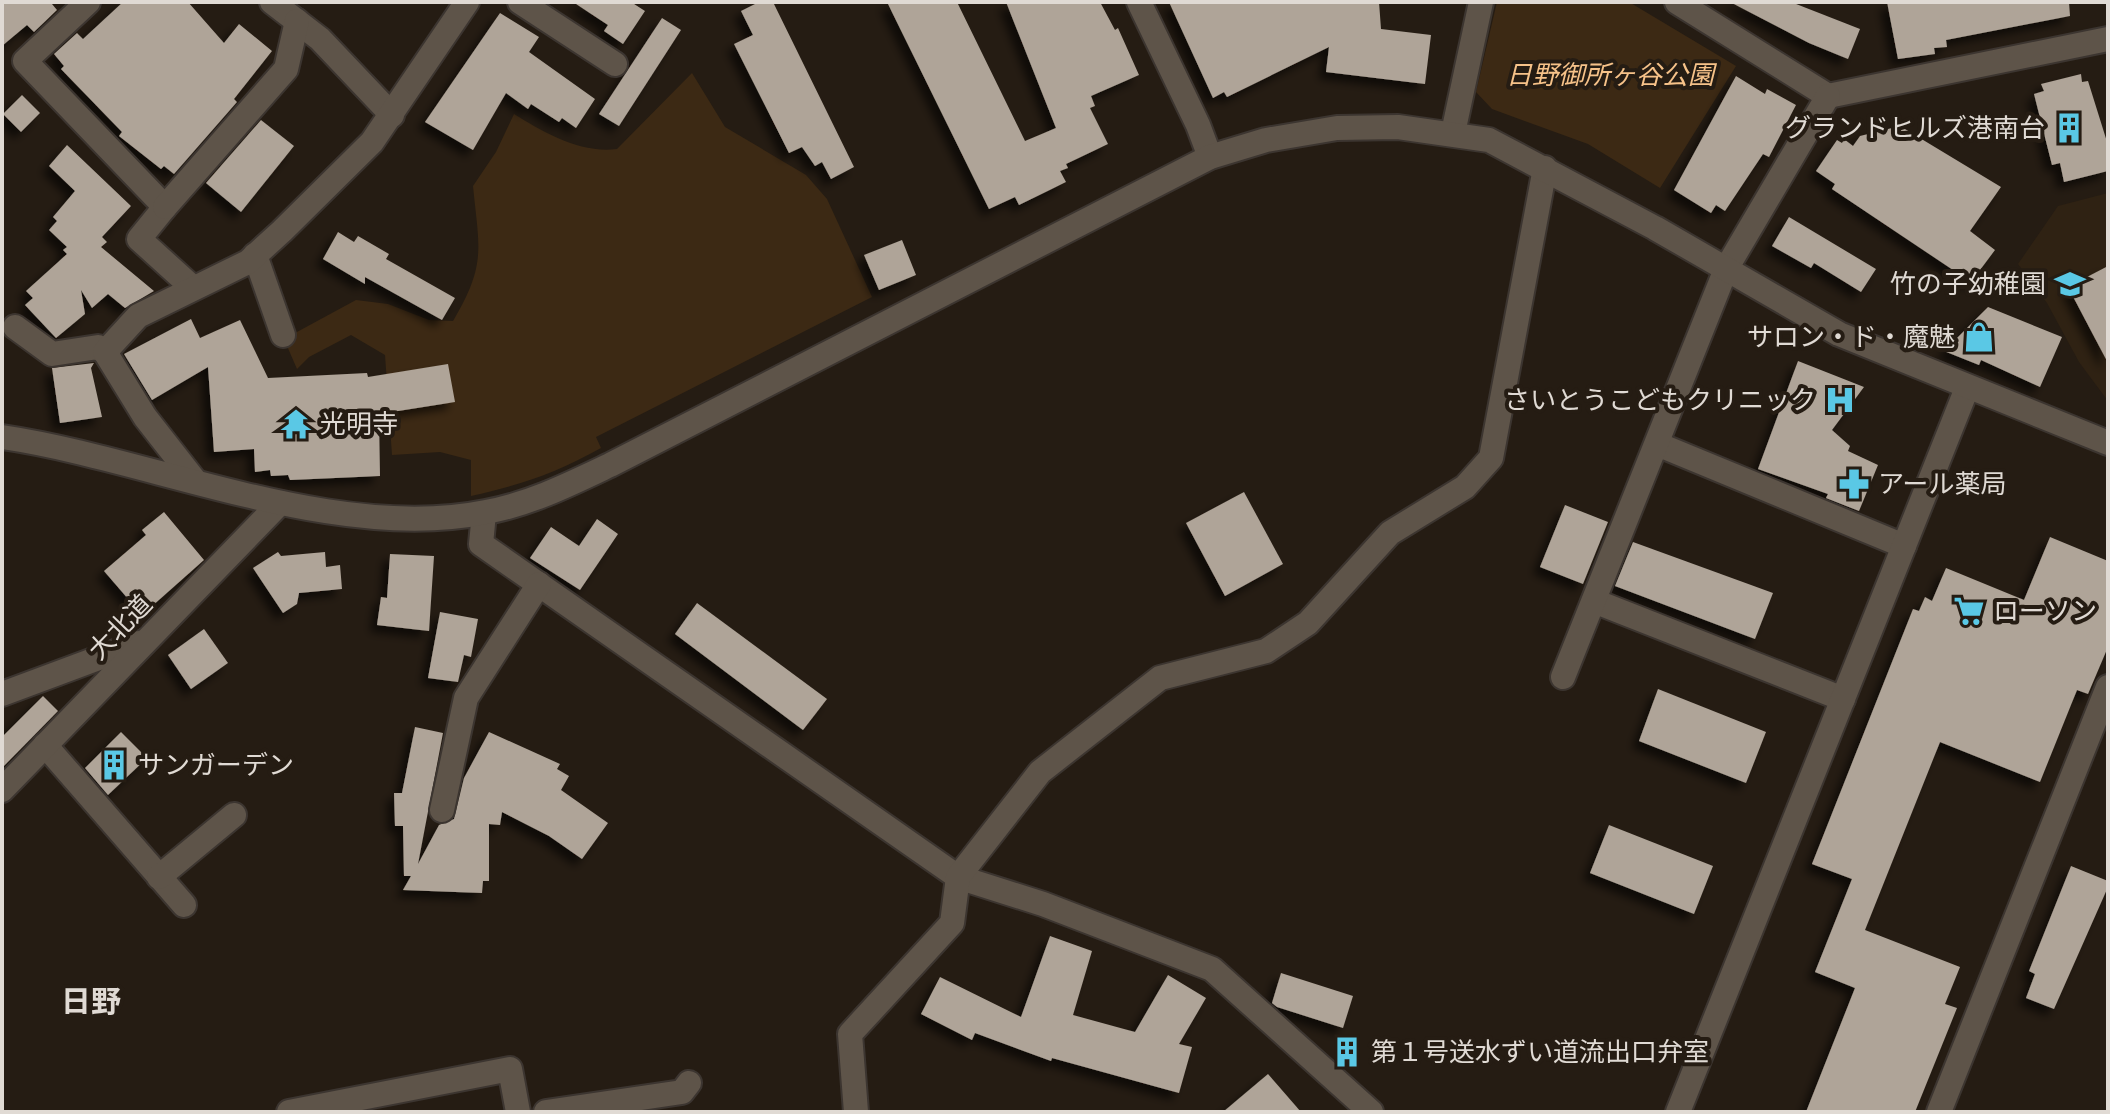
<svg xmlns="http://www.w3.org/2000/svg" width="2110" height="1114" font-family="Bitter,'Noto Sans JP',serif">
<defs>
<filter id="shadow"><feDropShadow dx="-7" dy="7" stdDeviation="4" flood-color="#0009"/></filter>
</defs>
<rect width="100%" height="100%" fill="#251c13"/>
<polygon fill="#2f2213" points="2108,193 2108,401 2079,362 2047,303 2018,264 2058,206"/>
<g fill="#3c2914">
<polygon points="1497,2 1629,2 1736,66 1660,188 1588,144 1492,109 1476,92"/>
<path d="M692,73L725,127L806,175L827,199L872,297L596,437L601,448C556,473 521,485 471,496V460L440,452L392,455L385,355L351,335L309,357L297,369L284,339L356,300L388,304L429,320L453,321C487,264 479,248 473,186L496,152L514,114C543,132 581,154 617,149Z"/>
</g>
<g fill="#afa498" filter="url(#shadow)">
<polygon points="2,2 54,2 52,4 57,10 34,32 27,25 2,46"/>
<polygon points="123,2 188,2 224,43 239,24 272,51 234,99 237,102 174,174 164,166 161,169 119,136 122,132 61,69 64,66 54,54 77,33 83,39"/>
<polygon points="573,2 631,2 645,11 623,44 604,31 608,25"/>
<polygon points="759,2 773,2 854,167 831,179 822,162 815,166 802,147 789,153 734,44 753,35 741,11"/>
<polygon points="887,2 957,2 1025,141 1056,128 1006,2 1100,2 1115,30 1118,28 1139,75 1091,96 1095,106 1090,108 1108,144 1066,164 1068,168 1060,171 1066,182 1019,205 1015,197 989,209"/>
<polygon points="1169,2 1379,2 1381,29 1431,35 1425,84 1326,72 1329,47 1227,97 1224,92 1213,98"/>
<polygon points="1730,2 1791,2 1860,29 1848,59 1809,43"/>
<polygon points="1887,2 2069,2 2070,16 1946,40 1947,47 1934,48 1935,54 1898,59"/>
<polygon points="500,13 539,37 529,52 595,99 576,128 562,118 559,122 531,104 528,109 506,93 473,150 425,122"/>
<polygon points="662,18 681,30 619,126 599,114"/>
<polygon points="2081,74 2082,82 2088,81 2108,145 2108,171 2064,182 2060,163 2052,165 2034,94 2044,91 2041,84"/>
<polygon points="1736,76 1765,94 1767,89 1796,105 1769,157 1763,154 1725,211 1716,205 1711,213 1674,190"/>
<polygon points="22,95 40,113 21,132 3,114"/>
<polygon points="261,120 294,146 241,212 206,183"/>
<polygon points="1900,126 2001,187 1970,231 1995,250 1971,282 1832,189 1835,184 1816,171 1837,140 1842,143 1844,139 1853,146 1860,136"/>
<polygon points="67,145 131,206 102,237 107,242 101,247 154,291 125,308 108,294 92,308 81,290 85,314 56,338 25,305 33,298 26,291 67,254 63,250 67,247 49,230 57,221 53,217 75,191 49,166"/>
<polygon points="1789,217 1876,269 1861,292 1814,263 1811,268 1772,246"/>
<polygon points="338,232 354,242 358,236 389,254 386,259 455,298 442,320 365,277 365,284 323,259"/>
<polygon points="902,240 916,275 879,290 864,255"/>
<polygon points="2108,266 2108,363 2068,287"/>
<polygon points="1988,307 2062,337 2040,387 1981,360 1979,365 1944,351"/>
<polygon points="191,319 200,338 240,320 268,378 367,373 368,377 448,364 455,402 379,414 380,476 290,480 288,475 271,476 270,470 255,472 254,449 214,452 208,367 152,400 124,354"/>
<polygon points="1798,361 1864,387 1832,430 1850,446 1848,451 1878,465 1859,511 1826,498 1828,494 1758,469"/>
<polygon points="94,363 91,368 102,417 60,423 52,368"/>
<polygon points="1244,492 1283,564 1225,596 1186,523"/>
<polygon points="1565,505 1608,522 1583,584 1540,567"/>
<polygon points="164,512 204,560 142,615 104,571 146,535 142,530"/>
<polygon points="597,519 618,534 580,590 530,558 551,527 579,546"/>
<polygon points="2050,537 2108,561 2108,647 2088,694 2077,690 2040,782 1940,742 1865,930 1960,967 1945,1004 1957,1008 1915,1112 1806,1112 1855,988 1815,972 1852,879 1812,864 1913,609 1919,611 1925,597 1932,601 1946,568 2024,600"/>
<polygon points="1633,542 1773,593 1755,639 1615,586"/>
<polygon points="278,552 281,556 325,552 326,567 340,565 342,589 299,593 297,604 283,613 253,568"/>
<polygon points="390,554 434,556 429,631 377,625 381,597 387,598"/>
<polygon points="697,603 827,699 803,730 675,634"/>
<polygon points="440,612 478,619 471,657 464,655 458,682 428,678"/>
<polygon points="204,629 228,663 191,689 168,655"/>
<polygon points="1658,689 1766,732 1746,783 1639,741"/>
<polygon points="43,696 58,711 2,768 2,737"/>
<polygon points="415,727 443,733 418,864 439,825 454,819 464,778 489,732 560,764 557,769 569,776 561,790 608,823 582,859 549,836 502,812 500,825 489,824 489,881 483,881 482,893 403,890 411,876 404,876 403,826 395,826 394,793 402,793"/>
<polygon points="121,732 147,758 108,795 85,768"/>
<polygon points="1609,825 1713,866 1694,914 1590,873"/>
<polygon points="2071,866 2108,881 2108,887 2054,1009 2026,998 2035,974 2029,971"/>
<polygon points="1050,936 1092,951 1073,1015 1135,1032 1168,975 1206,998 1179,1044 1192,1047 1179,1093 1052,1058 1051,1061 975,1033 972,1040 921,1014 940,977 1021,1017"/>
<polygon points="1281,973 1353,996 1343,1028 1277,1007 1272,1003"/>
<polygon points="1268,1074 1301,1112 1223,1112"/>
</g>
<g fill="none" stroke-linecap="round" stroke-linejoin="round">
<g stroke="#3c3530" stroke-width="28">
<g id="street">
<polyline points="88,2 25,61 165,207 139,239 193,288"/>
<polyline points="272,2 320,39 392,115"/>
<polyline points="520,2 615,64"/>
<polyline points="1139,2 1198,125 1210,157"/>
<polyline points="1677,2 1828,96 2108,39"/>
<polyline points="1453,133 1481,2"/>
<polyline points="165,207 286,69 297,21"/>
<polyline points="255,255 283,335"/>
<polyline points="15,327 52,354 98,347 105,352"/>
<polyline points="1657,444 1904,546"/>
<polyline points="195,481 145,417 105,352 138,316 248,262 282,231 372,142 467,2"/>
<polyline points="484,513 481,544 958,877 1043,904 1212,969 1371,1112"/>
<polyline points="1594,601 1843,699"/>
<polyline points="1563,677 1726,269 1828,96"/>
<polyline points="2,694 139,643"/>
<polyline points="45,745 184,905"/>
<polyline points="2,790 280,503"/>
<polyline points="442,810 466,698 539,584"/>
<polyline points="159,877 234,815"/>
<polyline points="289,1112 510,1069 518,1112"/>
<polyline points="546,1112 682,1092 689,1083"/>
<polyline points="856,1112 850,1034 952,923 958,877 1040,772 1160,678 1266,651 1308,623 1390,533 1465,487 1491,458 1545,168"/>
<polyline points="1678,1112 1967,388"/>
<polyline points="1939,1112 2108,687"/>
</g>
</g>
<g stroke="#3c3530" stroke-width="28">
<path id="secondary" d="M2,437C152,459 334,543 486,512C530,504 570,484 610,465L1210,157L1266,140L1337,128L1398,127L1489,140L1655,228L1839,334L2108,443"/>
</g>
<use href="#street" stroke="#5e5449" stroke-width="24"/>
<use href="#secondary" stroke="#5e5449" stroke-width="24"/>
</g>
<defs>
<g id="building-bare" transform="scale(2.4)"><path d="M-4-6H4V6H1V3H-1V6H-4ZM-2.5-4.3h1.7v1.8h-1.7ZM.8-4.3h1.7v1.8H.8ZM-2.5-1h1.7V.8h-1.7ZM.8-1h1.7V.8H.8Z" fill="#5ac8e5" stroke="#251c13" stroke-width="2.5" paint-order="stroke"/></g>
<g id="school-bare" transform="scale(2.4)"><path d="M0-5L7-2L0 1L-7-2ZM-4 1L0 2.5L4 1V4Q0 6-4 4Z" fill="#5ac8e5" stroke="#251c13" stroke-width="2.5" paint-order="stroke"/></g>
<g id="shop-bare" transform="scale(2.4)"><path d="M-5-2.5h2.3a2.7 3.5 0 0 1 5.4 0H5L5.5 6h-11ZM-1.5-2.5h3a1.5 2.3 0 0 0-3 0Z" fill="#5ac8e5" stroke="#251c13" stroke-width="2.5" paint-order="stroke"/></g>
<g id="hospital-bare" transform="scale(2.4)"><path d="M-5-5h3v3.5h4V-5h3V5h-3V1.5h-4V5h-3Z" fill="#5ac8e5" stroke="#251c13" stroke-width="2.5" paint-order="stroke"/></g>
<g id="temple-bare" transform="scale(2.4)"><path d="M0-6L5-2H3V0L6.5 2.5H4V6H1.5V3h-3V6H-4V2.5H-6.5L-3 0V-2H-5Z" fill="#5ac8e5" stroke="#251c13" stroke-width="2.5" paint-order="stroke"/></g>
<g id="pharmacy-bare" transform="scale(2.4)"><path d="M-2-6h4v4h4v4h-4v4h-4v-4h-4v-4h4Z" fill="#5ac8e5" stroke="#251c13" stroke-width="2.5" paint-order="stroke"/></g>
<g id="supermarket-bare" transform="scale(2.4)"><path d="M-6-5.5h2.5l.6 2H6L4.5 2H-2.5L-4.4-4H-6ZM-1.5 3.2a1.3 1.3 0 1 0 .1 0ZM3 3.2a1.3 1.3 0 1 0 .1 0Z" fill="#5ac8e5" stroke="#251c13" stroke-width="2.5" paint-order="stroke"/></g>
</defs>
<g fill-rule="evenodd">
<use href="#building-bare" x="2069" y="128"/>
<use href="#school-bare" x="2070" y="284"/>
<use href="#shop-bare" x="1979" y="337"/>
<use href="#hospital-bare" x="1840" y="400"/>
<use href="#temple-bare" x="296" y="424"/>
<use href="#pharmacy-bare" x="1854" y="484"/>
<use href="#supermarket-bare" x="1969" y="611"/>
<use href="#building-bare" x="114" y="765"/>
<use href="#building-bare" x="1347" y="1052"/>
</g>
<g text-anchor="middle" stroke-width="8" stroke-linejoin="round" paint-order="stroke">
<g font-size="26" font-style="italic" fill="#f6c289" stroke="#251c13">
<text x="1610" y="84">日野御所ヶ谷公園</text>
</g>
<g font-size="26" fill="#e0dad4" stroke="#251c13" text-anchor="start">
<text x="2045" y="137" text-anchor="end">グランドヒルズ港南台</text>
<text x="2046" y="293" text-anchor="end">竹の子幼稚園</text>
<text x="1955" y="346" text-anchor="end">サロン・ド・魔魅</text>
<text x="1816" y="409" text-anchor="end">さいとうこどもクリニック</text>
<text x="320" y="433">光明寺</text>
<text x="1878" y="493">アール薬局</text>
<text x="1993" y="620">ローソン</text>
<text x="138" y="774">サンガーデン</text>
<text x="1371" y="1061">第１号送水ずい道流出口弁室</text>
</g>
<g font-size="26" fill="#e0dad4" stroke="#251c13">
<text transform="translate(120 627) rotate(-46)" y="9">大北道</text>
</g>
<g font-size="30" font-weight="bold" fill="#e0dad4" stroke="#251c13">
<text x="91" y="1012">日野</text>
</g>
</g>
<rect width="2110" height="1114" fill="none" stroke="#e0dad4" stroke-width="8"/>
</svg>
